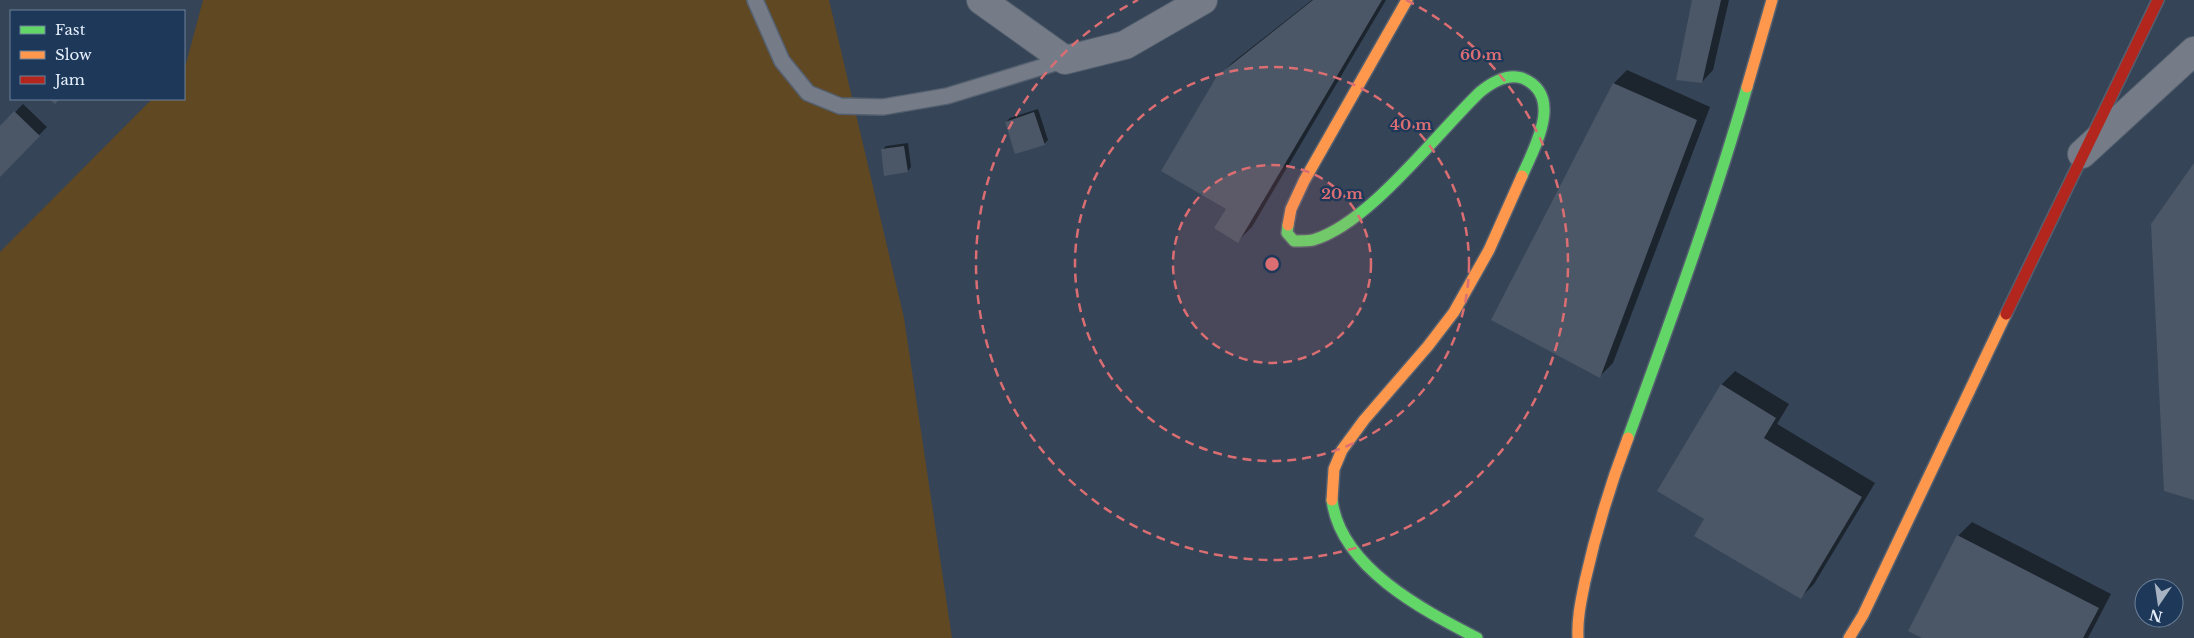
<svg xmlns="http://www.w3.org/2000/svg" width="2194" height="638" font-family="'Libre Baskerville',serif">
<rect width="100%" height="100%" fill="#354457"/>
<polygon fill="#604823" points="203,0 829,0 904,318 952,638 0,638 0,252 152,99 184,99 184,67 186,64"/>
<g fill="#0007">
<polygon points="1312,0 1386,0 1252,227 1238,241 1227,209 1218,77 1233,62"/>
<polygon points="1693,0 1729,0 1713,70 1702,82"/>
<polygon points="1627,70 1710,107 1613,363 1599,377 1614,83"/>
<polygon points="23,104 47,127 0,175 0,128"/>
<polygon points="1038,109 1048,140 1044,144 1006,122 1010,118"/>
<polygon points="908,143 911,167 908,171 882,150 886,146"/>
<polygon points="1735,371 1789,404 1777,424 1875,483 1814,584 1800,598 1706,519 1721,385"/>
<polygon points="1972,522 2111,594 2088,638 1924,638 1958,536"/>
</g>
<g fill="#4b5767">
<polygon points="1313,0 1382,0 1238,243 1214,228 1226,209 1161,171 1217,76"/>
<polygon points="1692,0 1721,0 1702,83 1676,80"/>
<polygon points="1613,83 1697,120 1600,378 1491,320"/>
<polygon points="49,99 60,99 55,104"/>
<polygon points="14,111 40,136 0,177 0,126"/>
<polygon points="1034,112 1045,145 1015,154 1005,122"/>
<polygon points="904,146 908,172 884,176 881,149"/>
<polygon points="2194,163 2194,500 2164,491 2151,224"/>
<polygon points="1721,384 1776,418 1764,438 1862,497 1801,599 1694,536 1704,519 1657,491"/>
<polygon points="1957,535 2099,608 2083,638 1922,638 1908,631"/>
</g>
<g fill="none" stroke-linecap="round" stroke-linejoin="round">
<g stroke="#54606f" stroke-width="18">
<polyline id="lane" points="755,0 782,61 808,93 840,106 883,107 947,96 1065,60"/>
</g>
<g stroke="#54606f" stroke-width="30">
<g id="street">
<polyline points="981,0 1065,60 1125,45 1203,0"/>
<polyline points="2082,154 2194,51"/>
</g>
</g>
<g stroke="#54606f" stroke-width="14">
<g id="fast">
<path d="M1288,225L1287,233L1294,241C1300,241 1307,241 1313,240C1369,224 1437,133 1480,92C1491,83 1506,73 1522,78C1565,95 1534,148 1522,176"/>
<path d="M1628,438C1670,322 1713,206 1747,87"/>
<path d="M1332,500C1340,567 1423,610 1477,638"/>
</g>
</g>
<g stroke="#54606f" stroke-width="14">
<g id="slow">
<polyline points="1747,87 1772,0"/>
<polyline points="1288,225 1291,209 1304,181 1407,0"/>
<polyline points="1332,500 1334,469 1342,450 1364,420 1428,346 1454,312 1489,250 1522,176"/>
<path d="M1578,638C1577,618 1581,601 1585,581C1596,532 1610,485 1628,438"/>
<polyline points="1849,638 1863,615 2006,314"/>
</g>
</g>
<g stroke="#54606f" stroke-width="14">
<polyline id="jam" points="2006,314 2158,0"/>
</g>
<use href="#lane" stroke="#757c87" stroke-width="15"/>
<use href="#street" stroke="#757c87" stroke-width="28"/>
<use href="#fast" stroke="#63d668" stroke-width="11"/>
<use href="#slow" stroke="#ff974d" stroke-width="11"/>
<use href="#jam" stroke="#b3261e" stroke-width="11"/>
</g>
<circle cx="1272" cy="264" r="99" fill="#db6e72" fill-opacity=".12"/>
<g fill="none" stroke="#db6e72" stroke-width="2.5" stroke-dasharray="9 6">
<circle cx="1272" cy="264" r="99"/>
<circle cx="1272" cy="264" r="197"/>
<path d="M1406 0A296 296 0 1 1 1138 0"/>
</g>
<circle cx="1272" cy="264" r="8" fill="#db6e72" stroke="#1d3859" stroke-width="2.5"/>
<g font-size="15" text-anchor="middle" font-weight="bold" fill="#db6e72" stroke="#1d3859" stroke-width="4.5" stroke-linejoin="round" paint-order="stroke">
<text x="1481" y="60">60 m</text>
<text x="1411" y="130">40 m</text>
<text x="1342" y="199">20 m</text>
</g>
<rect x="10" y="10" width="175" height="90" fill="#1d3859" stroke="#6d819a"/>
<rect x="20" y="26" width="25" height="8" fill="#63d668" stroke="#6d819a"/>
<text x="55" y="35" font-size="15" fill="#e5effc">Fast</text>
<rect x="20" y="51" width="25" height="8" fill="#ff974d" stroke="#6d819a"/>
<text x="55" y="60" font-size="15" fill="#e5effc">Slow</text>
<rect x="20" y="76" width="25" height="8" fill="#b3261e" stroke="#6d819a"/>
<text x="55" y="85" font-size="15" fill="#e5effc">Jam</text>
<g transform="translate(2159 603) rotate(193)"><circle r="24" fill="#1d3859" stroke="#6d819a"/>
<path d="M0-4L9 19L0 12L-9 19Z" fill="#a7b3c2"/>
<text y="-8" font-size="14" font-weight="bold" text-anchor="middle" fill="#e5effc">N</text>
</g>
</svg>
